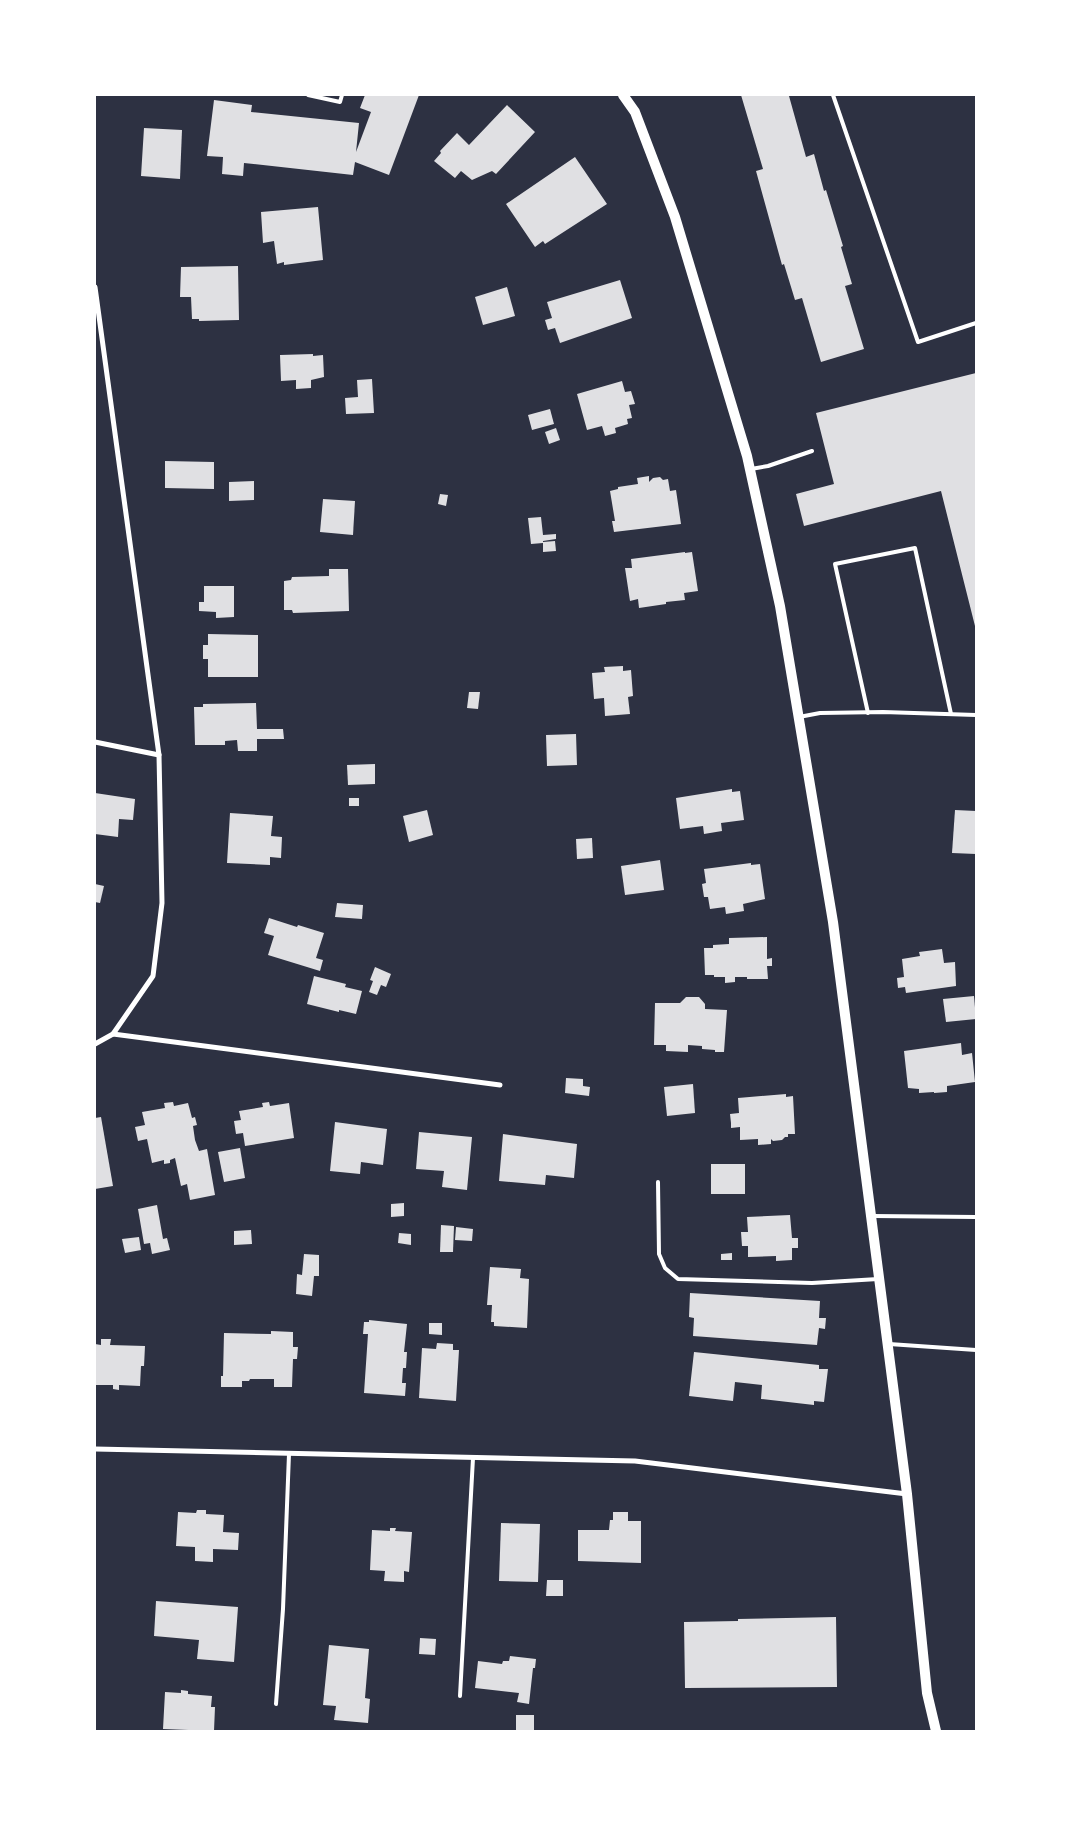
<svg xmlns="http://www.w3.org/2000/svg" width="1071" height="1826" font-family="'Fira Sans Condensed',sans-serif">
<rect width="100%" height="100%" fill="#2d3142"/>
<g fill="#e0e0e3">
<polygon points="365,95 419,95 389,175 355,162 353,175 244,163 243,176 222,174 223,157 207,156 214,100 252,105 251,112 359,123 356,152 371,112 360,108"/>
<polygon points="741,95 789,96 806,157 814,154 824,191 826,190 843,246 841,247 852,284 845,286 864,349 821,362 802,298 795,300 784,264 782,265 756,171 763,169"/>
<polygon points="507,105 535,132 496,174 492,171 472,180 461,171 455,178 434,161 441,153 440,151 457,133 469,145"/>
<polygon points="144,128 182,130 180,179 141,176"/>
<polygon points="575,157 607,204 545,244 543,241 535,247 506,204"/>
<polygon points="318,207 323,260 284,265 284,262 277,264 274,241 263,243 261,212"/>
<polygon points="238,266 239,320 199,321 199,319 192,319 191,297 180,297 181,267"/>
<polygon points="620,280 632,318 560,343 555,328 548,330 545,320 552,318 547,302"/>
<polygon points="507,287 515,316 483,325 475,297"/>
<polygon points="313,354 313,356 323,355 324,377 311,380 311,388 296,389 296,380 281,381 280,355"/>
<polygon points="976,373 976,626 975,626 941,491 804,526 796,494 834,484 816,413"/>
<polygon points="372,379 374,413 346,414 345,398 358,397 357,380"/>
<polygon points="622,381 625,392 631,391 635,404 629,405 632,418 627,419 628,424 615,428 616,433 605,436 602,426 587,430 577,394"/>
<polygon points="550,409 554,424 532,430 528,415"/>
<polygon points="556,428 560,440 549,444 545,432"/>
<polygon points="165,461 214,462 214,489 165,488"/>
<polygon points="649,476 649,482 653,478 660,477 663,480 668,479 670,491 676,490 681,524 614,532 612,521 615,521 610,491 618,489 618,487 638,484 637,478"/>
<polygon points="254,481 254,500 229,501 229,482"/>
<polygon points="440,494 448,495 446,506 438,504"/>
<polygon points="323,499 355,501 353,535 320,532"/>
<polygon points="541,517 543,535 556,534 556,539 543,541 543,542 555,541 556,551 543,552 543,543 531,544 528,518"/>
<polygon points="685,552 685,553 692,552 698,591 684,593 685,600 666,602 666,604 639,608 638,599 630,601 625,568 632,568 631,559"/>
<polygon points="329,569 348,569 349,611 293,613 292,610 284,610 284,581 291,580 292,577 329,576"/>
<polygon points="204,586 234,586 234,617 216,618 216,612 199,611 199,602 204,602"/>
<polygon points="208,634 258,635 258,677 208,677 208,659 203,659 203,645 208,645"/>
<polygon points="623,666 623,671 631,670 633,696 628,697 630,714 605,716 604,698 594,699 592,673 605,672 604,667"/>
<polygon points="469,692 480,692 478,709 467,708"/>
<polygon points="256,703 257,729 283,729 284,739 257,739 257,751 238,751 237,740 225,741 225,745 195,745 194,707 203,707 203,704"/>
<polygon points="576,734 577,765 547,766 546,735"/>
<polygon points="375,764 375,784 348,785 347,765"/>
<polygon points="732,789 732,792 740,791 744,820 721,823 722,831 704,834 703,826 680,829 676,798"/>
<polygon points="95,793 135,799 133,820 119,819 118,837 95,834"/>
<rect x="349" y="798" width="10" height="8"/>
<polygon points="427,810 433,835 409,842 403,816"/>
<polygon points="955,810 976,811 976,854 952,853"/>
<polygon points="230,813 273,816 271,836 282,837 281,858 270,857 270,865 227,863"/>
<polygon points="592,838 593,858 577,859 576,839"/>
<polygon points="660,860 664,890 625,895 621,866"/>
<polygon points="751,863 751,865 760,864 765,899 743,904 744,911 726,914 725,907 710,909 708,897 704,897 702,884 706,883 704,869"/>
<polygon points="95,884 104,886 100,903 95,902"/>
<polygon points="337,903 363,905 362,919 335,917"/>
<polygon points="269,918 297,927 298,925 324,933 316,958 323,960 320,971 268,955 274,936 264,933"/>
<polygon points="767,937 767,959 772,958 772,966 767,966 768,979 747,979 747,977 735,977 735,982 725,983 725,977 714,977 714,975 705,975 704,948 713,948 713,945 729,944 729,938"/>
<polygon points="942,949 944,963 955,962 956,986 906,993 905,987 898,988 897,978 904,977 902,959 920,956 919,952"/>
<polygon points="375,967 391,974 386,987 381,985 377,995 369,992 373,981 370,980"/>
<polygon points="314,976 346,984 345,987 362,991 356,1014 339,1010 339,1012 307,1004"/>
<polygon points="974,996 976,1019 946,1022 943,999"/>
<polygon points="686,997 699,997 705,1004 705,1009 727,1010 724,1052 715,1052 715,1050 702,1049 702,1046 688,1045 688,1052 666,1051 666,1045 654,1045 655,1003 680,1003"/>
<polygon points="961,1043 962,1055 972,1053 975,1082 947,1086 947,1092 934,1093 934,1092 919,1093 919,1089 908,1088 904,1051"/>
<polygon points="566,1078 583,1079 583,1086 590,1087 589,1096 565,1093"/>
<polygon points="693,1084 695,1113 667,1116 664,1087"/>
<polygon points="786,1094 786,1097 793,1096 795,1134 788,1134 788,1137 785,1137 782,1140 773,1141 771,1139 771,1144 758,1145 758,1139 740,1140 740,1127 731,1128 731,1123 730,1114 739,1113 738,1098"/>
<polygon points="173,1102 174,1106 188,1103 192,1118 195,1117 197,1125 193,1126 195,1140 199,1151 207,1149 215,1195 190,1200 187,1184 181,1186 175,1158 170,1160 170,1163 164,1164 164,1160 152,1163 147,1139 138,1141 135,1127 145,1125 142,1112 165,1108 164,1103"/>
<polygon points="269,1102 270,1106 289,1103 294,1138 245,1146 243,1133 236,1134 234,1121 241,1120 239,1111 263,1107 262,1103"/>
<polygon points="101,1117 113,1186 95,1189 95,1118"/>
<polygon points="335,1122 387,1129 383,1165 361,1162 360,1174 330,1171"/>
<polygon points="419,1132 472,1137 467,1190 442,1187 444,1171 416,1169"/>
<polygon points="503,1134 577,1144 574,1178 546,1175 545,1185 499,1181"/>
<polygon points="240,1148 245,1178 224,1182 218,1152"/>
<rect x="711" y="1164" width="34" height="30"/>
<polygon points="404,1203 404,1216 391,1217 391,1204"/>
<polygon points="157,1205 163,1239 167,1238 170,1250 152,1254 150,1243 144,1244 138,1209"/>
<polygon points="790,1215 792,1238 798,1238 798,1248 792,1248 792,1260 776,1261 776,1256 748,1257 748,1246 742,1246 741,1232 748,1232 747,1217"/>
<polygon points="441,1225 454,1226 453,1252 440,1252"/>
<polygon points="456,1227 473,1229 472,1241 455,1240"/>
<polygon points="251,1230 252,1244 234,1245 234,1231"/>
<polygon points="399,1233 411,1234 411,1245 398,1243"/>
<polygon points="139,1237 141,1250 125,1253 122,1239"/>
<polygon points="732,1253 732,1260 721,1260 721,1254"/>
<polygon points="304,1254 319,1255 319,1276 314,1276 312,1296 296,1294 297,1274 302,1275"/>
<polygon points="490,1267 521,1269 520,1278 529,1279 527,1328 494,1326 494,1322 491,1322 492,1305 487,1305"/>
<polygon points="690,1293 820,1301 819,1318 826,1318 825,1329 819,1328 817,1345 693,1336 694,1318 689,1317"/>
<polygon points="369,1320 407,1324 404,1352 407,1352 406,1368 403,1368 402,1383 406,1383 405,1396 364,1393 368,1334 363,1334 364,1322 369,1322"/>
<polygon points="429,1323 442,1323 442,1335 429,1334"/>
<polygon points="271,1331 293,1332 293,1347 298,1347 297,1359 293,1359 292,1387 274,1387 274,1379 250,1379 249,1381 242,1381 242,1387 221,1387 221,1376 223,1376 224,1333 271,1334"/>
<polygon points="101,1339 111,1339 110,1345 145,1346 144,1366 141,1366 140,1386 119,1385 119,1390 113,1389 113,1385 95,1385 95,1344 101,1345"/>
<polygon points="437,1343 453,1344 453,1350 459,1350 456,1401 419,1398 422,1348 436,1349"/>
<polygon points="694,1352 819,1365 819,1369 828,1369 824,1402 814,1401 814,1405 761,1399 762,1385 735,1382 733,1401 689,1396"/>
<polygon points="197,1510 206,1510 206,1514 224,1515 223,1532 239,1533 238,1550 213,1549 213,1562 195,1561 195,1547 176,1546 178,1512 196,1513"/>
<polygon points="613,1512 628,1512 628,1521 641,1521 641,1563 578,1561 578,1530 609,1530 610,1520 613,1520"/>
<polygon points="501,1523 540,1524 538,1582 499,1581"/>
<polygon points="390,1528 396,1528 395,1531 412,1532 409,1572 404,1571 404,1582 384,1581 385,1571 370,1570 372,1530 390,1531"/>
<polygon points="547,1580 563,1580 563,1596 546,1596"/>
<polygon points="156,1601 238,1607 234,1662 197,1659 199,1640 154,1636"/>
<polygon points="836,1617 837,1687 685,1688 684,1622 738,1621 738,1619"/>
<polygon points="420,1638 436,1639 435,1655 419,1654"/>
<polygon points="329,1645 369,1649 365,1698 370,1699 368,1723 334,1720 336,1706 323,1705"/>
<polygon points="510,1656 536,1659 535,1668 533,1668 529,1704 517,1702 519,1693 475,1688 478,1661 502,1664 503,1661 509,1661"/>
<polygon points="181,1690 188,1691 188,1694 212,1696 211,1707 215,1707 214,1731 163,1729 165,1692 181,1693"/>
<rect x="516" y="1715" width="18" height="16"/>
</g>
<g fill="none" stroke-linecap="round" stroke-linejoin="round">
<g stroke="#fff" stroke-width="4">
<polyline points="308,95 340,102 342,95"/>
<polyline points="833,95 918,342 976,323"/>
<polyline points="751,469 768,466 812,451"/>
<polyline points="868,713 835,564 915,548 951,714"/>
<polyline points="799,717 820,713 883,712 976,715"/>
<polyline points="658,1182 659,1254 665,1268 678,1279 812,1283 878,1279"/>
<polyline points="873,1216 976,1217"/>
<polyline points="889,1344 976,1350"/>
<polyline points="460,1696 473,1458"/>
<polyline points="276,1704 283,1609 289,1454"/>
</g>
<g stroke="#fff" stroke-width="5">
<polyline points="95,287 159,755 162,903 153,976 113,1034 95,1044"/>
<polyline points="95,742 159,755"/>
<polyline points="113,1034 500,1085"/>
<polyline points="95,1449 635,1461 907,1494"/>
</g>
<polyline stroke="#fff" stroke-width="10" points="623,95 635,112 675,217 747,456 780,606 833,922 907,1494 927,1693 936,1731"/>
</g>
<rect width="1071" height="1826" fill="none" stroke="#ffffff" stroke-width="192"/>
</svg>
